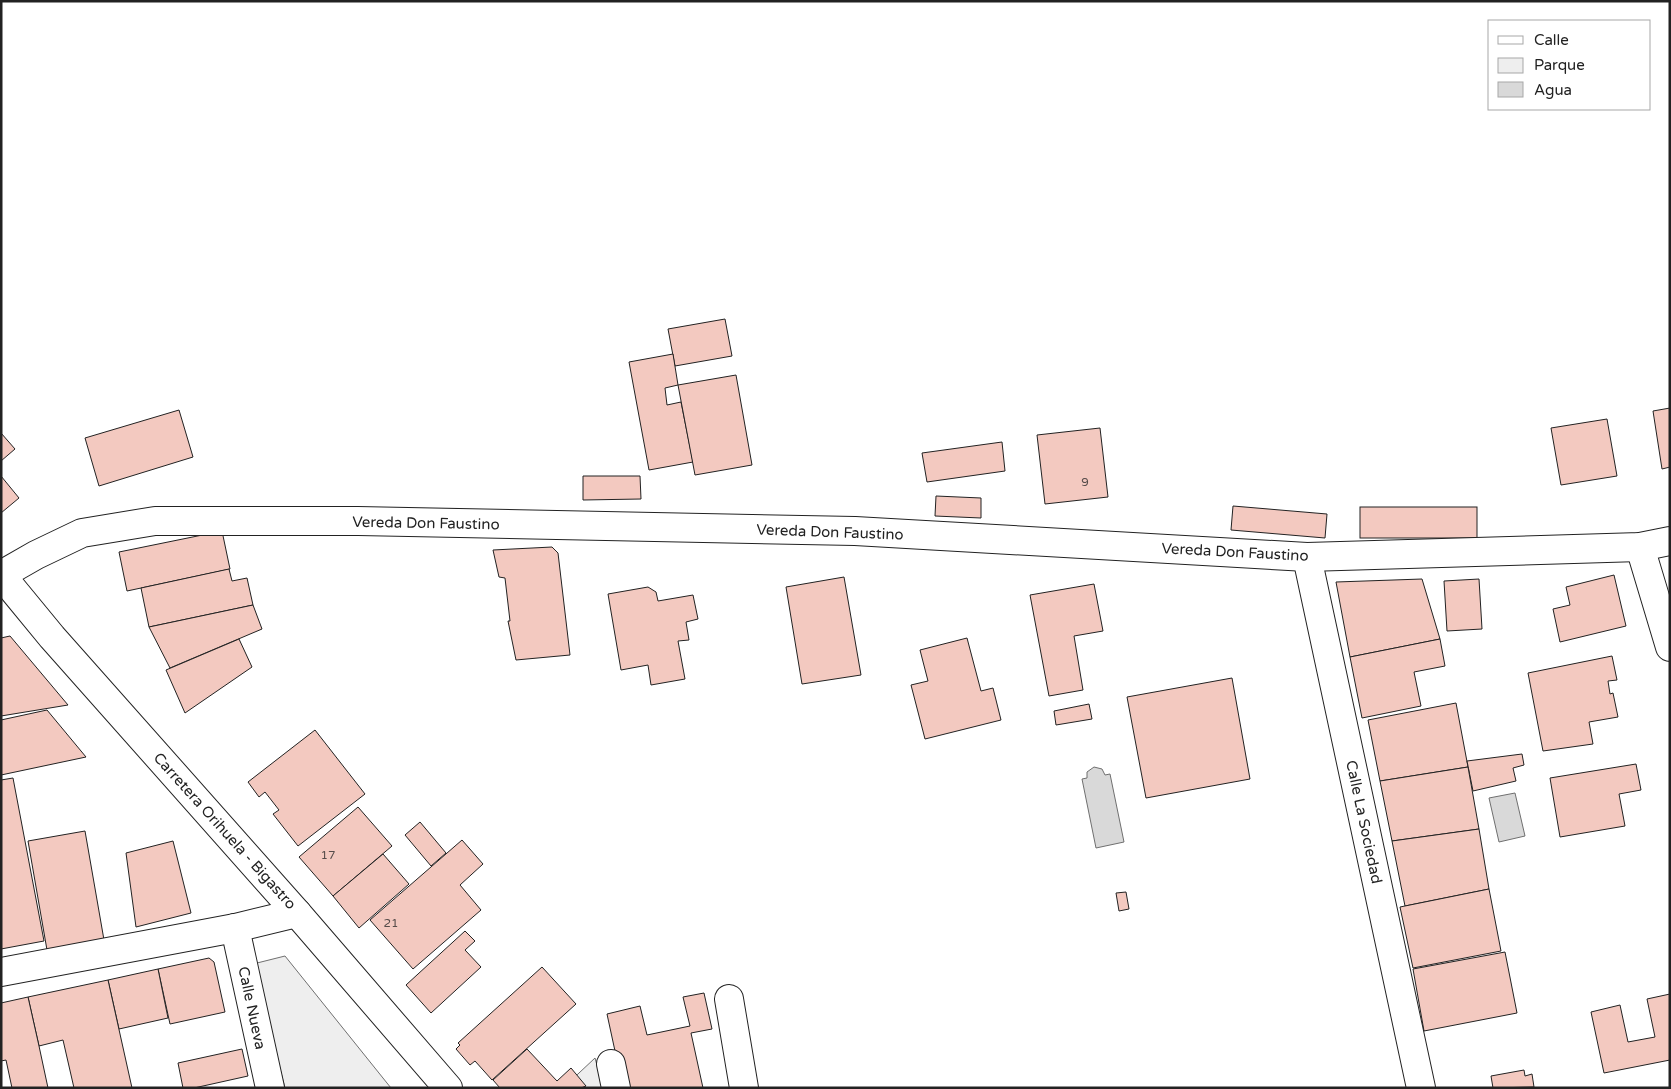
<svg xmlns="http://www.w3.org/2000/svg" width="1671" height="1089" font-family="'Varela Round',sans-serif">
<rect width="100%" height="100%" fill="#fff"/>
<g fill="#eee" stroke="#6f6f6f">
<polygon points="285,956 391,1088 285,1088 253,964"/>
<polygon points="595,1058 603,1088 563,1088"/>
</g>
<g fill="#d9d9d9" stroke="#6f6f6f">
<polygon points="1094,767 1102,769 1105,775 1110,774 1124,842 1096,848 1082,779 1087,778 1087,772"/>
<polygon points="1515,793 1525,836 1499,842 1489,798"/>
</g>
<g fill="#f3c9c0" stroke="#222">
<polygon points="725,319 732,356 675,366 668,329"/>
<polygon points="673,354 678,385 665,388 667,405 681,402 693,462 649,470 629,362"/>
<polygon points="736,375 752,465 695,475 678,385"/>
<polygon points="1670,408 1670,467 1662,469 1653,411"/>
<polygon points="179,410 193,457 99,486 85,438"/>
<polygon points="1607,419 1617,476 1561,485 1551,428"/>
<polygon points="1100,428 1108,497 1045,504 1037,435"/>
<polygon points="1,433 15,449 1,461"/>
<polygon points="1002,442 1005,471 927,482 922,453"/>
<polygon points="1,476 19,498 1,513"/>
<polygon points="583,476 640,476 641,499 583,500"/>
<polygon points="936,496 981,498 981,518 935,516"/>
<polygon points="1233,506 1327,514 1325,538 1231,530"/>
<rect x="1360" y="507" width="117" height="31"/>
<polygon points="222,531 230,569 127,591 119,552"/>
<polygon points="552,547 558,553 570,655 516,660 508,621 510,621 505,578 499,577 493,550"/>
<polygon points="229,569 232,581 247,578 253,605 149,627 141,588"/>
<polygon points="1614,575 1626,626 1560,642 1553,609 1570,605 1566,587"/>
<polygon points="844,577 861,675 802,684 786,587"/>
<polygon points="1422,579 1440,639 1350,657 1336,582"/>
<polygon points="1479,579 1482,629 1447,631 1444,581"/>
<polygon points="1094,584 1103,631 1074,636 1083,690 1049,696 1030,595"/>
<polygon points="648,587 656,592 658,601 693,595 698,619 686,622 689,640 678,641 685,679 651,685 648,665 621,670 608,594"/>
<polygon points="253,605 262,629 170,668 149,627"/>
<polygon points="10,636 68,705 1,716 1,638"/>
<polygon points="967,638 981,691 993,688 1001,720 925,739 911,685 928,681 920,650"/>
<polygon points="239,639 252,667 185,713 166,670"/>
<polygon points="1440,639 1445,666 1414,672 1421,706 1362,718 1350,657"/>
<polygon points="1612,656 1617,680 1608,681 1610,694 1613,693 1618,717 1589,722 1593,744 1543,751 1528,673"/>
<polygon points="1232,678 1250,779 1146,798 1127,697"/>
<polygon points="1456,703 1468,767 1380,781 1368,720"/>
<polygon points="1089,704 1092,719 1056,725 1054,711"/>
<polygon points="47,710 86,757 1,775 1,720"/>
<polygon points="315,730 365,794 298,846 273,814 279,810 265,792 259,797 248,782"/>
<polygon points="1522,754 1524,765 1513,768 1516,781 1473,791 1467,761"/>
<polygon points="1636,764 1641,790 1619,794 1625,826 1560,837 1550,778"/>
<polygon points="1468,767 1479,829 1392,841 1380,781"/>
<polygon points="13,778 44,941 1,949 1,780"/>
<polygon points="358,807 392,846 333,896 299,857"/>
<polygon points="420,822 446,853 431,866 405,835"/>
<polygon points="1479,829 1489,889 1405,906 1392,841"/>
<polygon points="85,831 104,940 47,950 28,841"/>
<polygon points="462,840 483,864 460,885 481,910 413,969 370,920"/>
<polygon points="173,841 191,913 136,927 126,853"/>
<polygon points="383,854 409,884 359,928 333,896"/>
<polygon points="1489,889 1501,951 1413,968 1400,907"/>
<polygon points="1126,892 1129,909 1119,911 1116,893"/>
<polygon points="465,931 475,941 465,950 481,967 431,1013 406,985"/>
<polygon points="1505,952 1517,1013 1424,1031 1413,969"/>
<polygon points="209,958 214,962 225,1012 170,1024 158,969"/>
<polygon points="542,967 576,1004 492,1080 475,1061 470,1065 456,1049 460,1045 458,1043"/>
<polygon points="158,969 168,1018 119,1029 108,980"/>
<polygon points="108,980 132,1088 74,1088 63,1040 39,1046 28,997"/>
<polygon points="704,993 712,1029 691,1033 703,1088 623,1088 607,1014 640,1006 647,1035 690,1026 683,997"/>
<polygon points="1670,994 1670,1060 1604,1073 1591,1012 1620,1005 1628,1042 1655,1037 1647,999"/>
<polygon points="28,997 39,1046 48,1088 12,1088 6,1060 1,1061 1,1003"/>
<polygon points="242,1049 248,1076 194,1088 183,1088 178,1063"/>
<polygon points="527,1049 557,1081 571,1068 586,1086 581,1088 500,1088 493,1080"/>
<polygon points="1524,1070 1525,1076 1532,1074 1534,1087 1493,1088 1491,1076"/>
</g>
<g fill="none" stroke-linecap="round" stroke-linejoin="round">
<g stroke="#222" stroke-width="30">
<g id="minor">
<polyline points="1640,547 1670,647"/>
<polyline points="1307,557 1421,1088"/>
<polyline points="1,575 36,555 82,533 155,521 358,521 855,531 1307,557 1640,547 1670,541"/>
<polyline points="235,928 270,1088"/>
<polyline points="1,972 235,928 297,913"/>
<polyline points="729,999 744,1088"/>
<polyline points="611,1064 616,1088"/>
</g>
</g>
<g stroke="#222" stroke-width="30">
<polyline id="primary" points="1,575 52,637 297,913 448,1088"/>
</g>
<use href="#minor" stroke="#fff" stroke-width="28"/>
<use href="#primary" stroke="#fff" stroke-width="28"/>
</g>
<g text-anchor="middle" stroke-width="4" stroke-linejoin="round" paint-order="stroke">
<g font-size="12" fill="#564c4a">
<text x="1085" y="486">9</text>
<text x="328" y="859">17</text>
<text x="391" y="927">21</text>
</g>
<g font-size="15" fill="#222" stroke="#fff">
<text transform="translate(426 523) rotate(1)" y="5">Vereda Don Faustino</text>
<text transform="translate(830 532) rotate(2)" y="5">Vereda Don Faustino</text>
<text transform="translate(1235 552) rotate(3)" y="5">Vereda Don Faustino</text>
<text transform="translate(1364 822) rotate(78)" y="5">Calle La Sociedad</text>
<text transform="translate(225 831) rotate(48)" y="5">Carretera Orihuela - Bigastro</text>
<text transform="translate(252 1008) rotate(78)" y="5">Calle Nueva</text>
</g>
</g>
<rect width="1671" height="1089" fill="none" stroke="#222222" stroke-width="5"/>
<rect x="1488" y="20" width="162" height="90" fill="#ffffff" stroke="#a7a7a7"/>
<rect x="1498" y="36" width="25" height="8" fill="#ffffff" stroke="#a7a7a7"/>
<text x="1534" y="45" font-size="15" fill="#222222">Calle</text>
<rect x="1498" y="58" width="25" height="15" fill="#eeeeee" stroke="#a7a7a7"/>
<text x="1534" y="70" font-size="15" fill="#222222">Parque</text>
<rect x="1498" y="82" width="25" height="15" fill="#d9d9d9" stroke="#a7a7a7"/>
<text x="1534" y="95" font-size="15" fill="#222222">Agua</text>
</svg>
